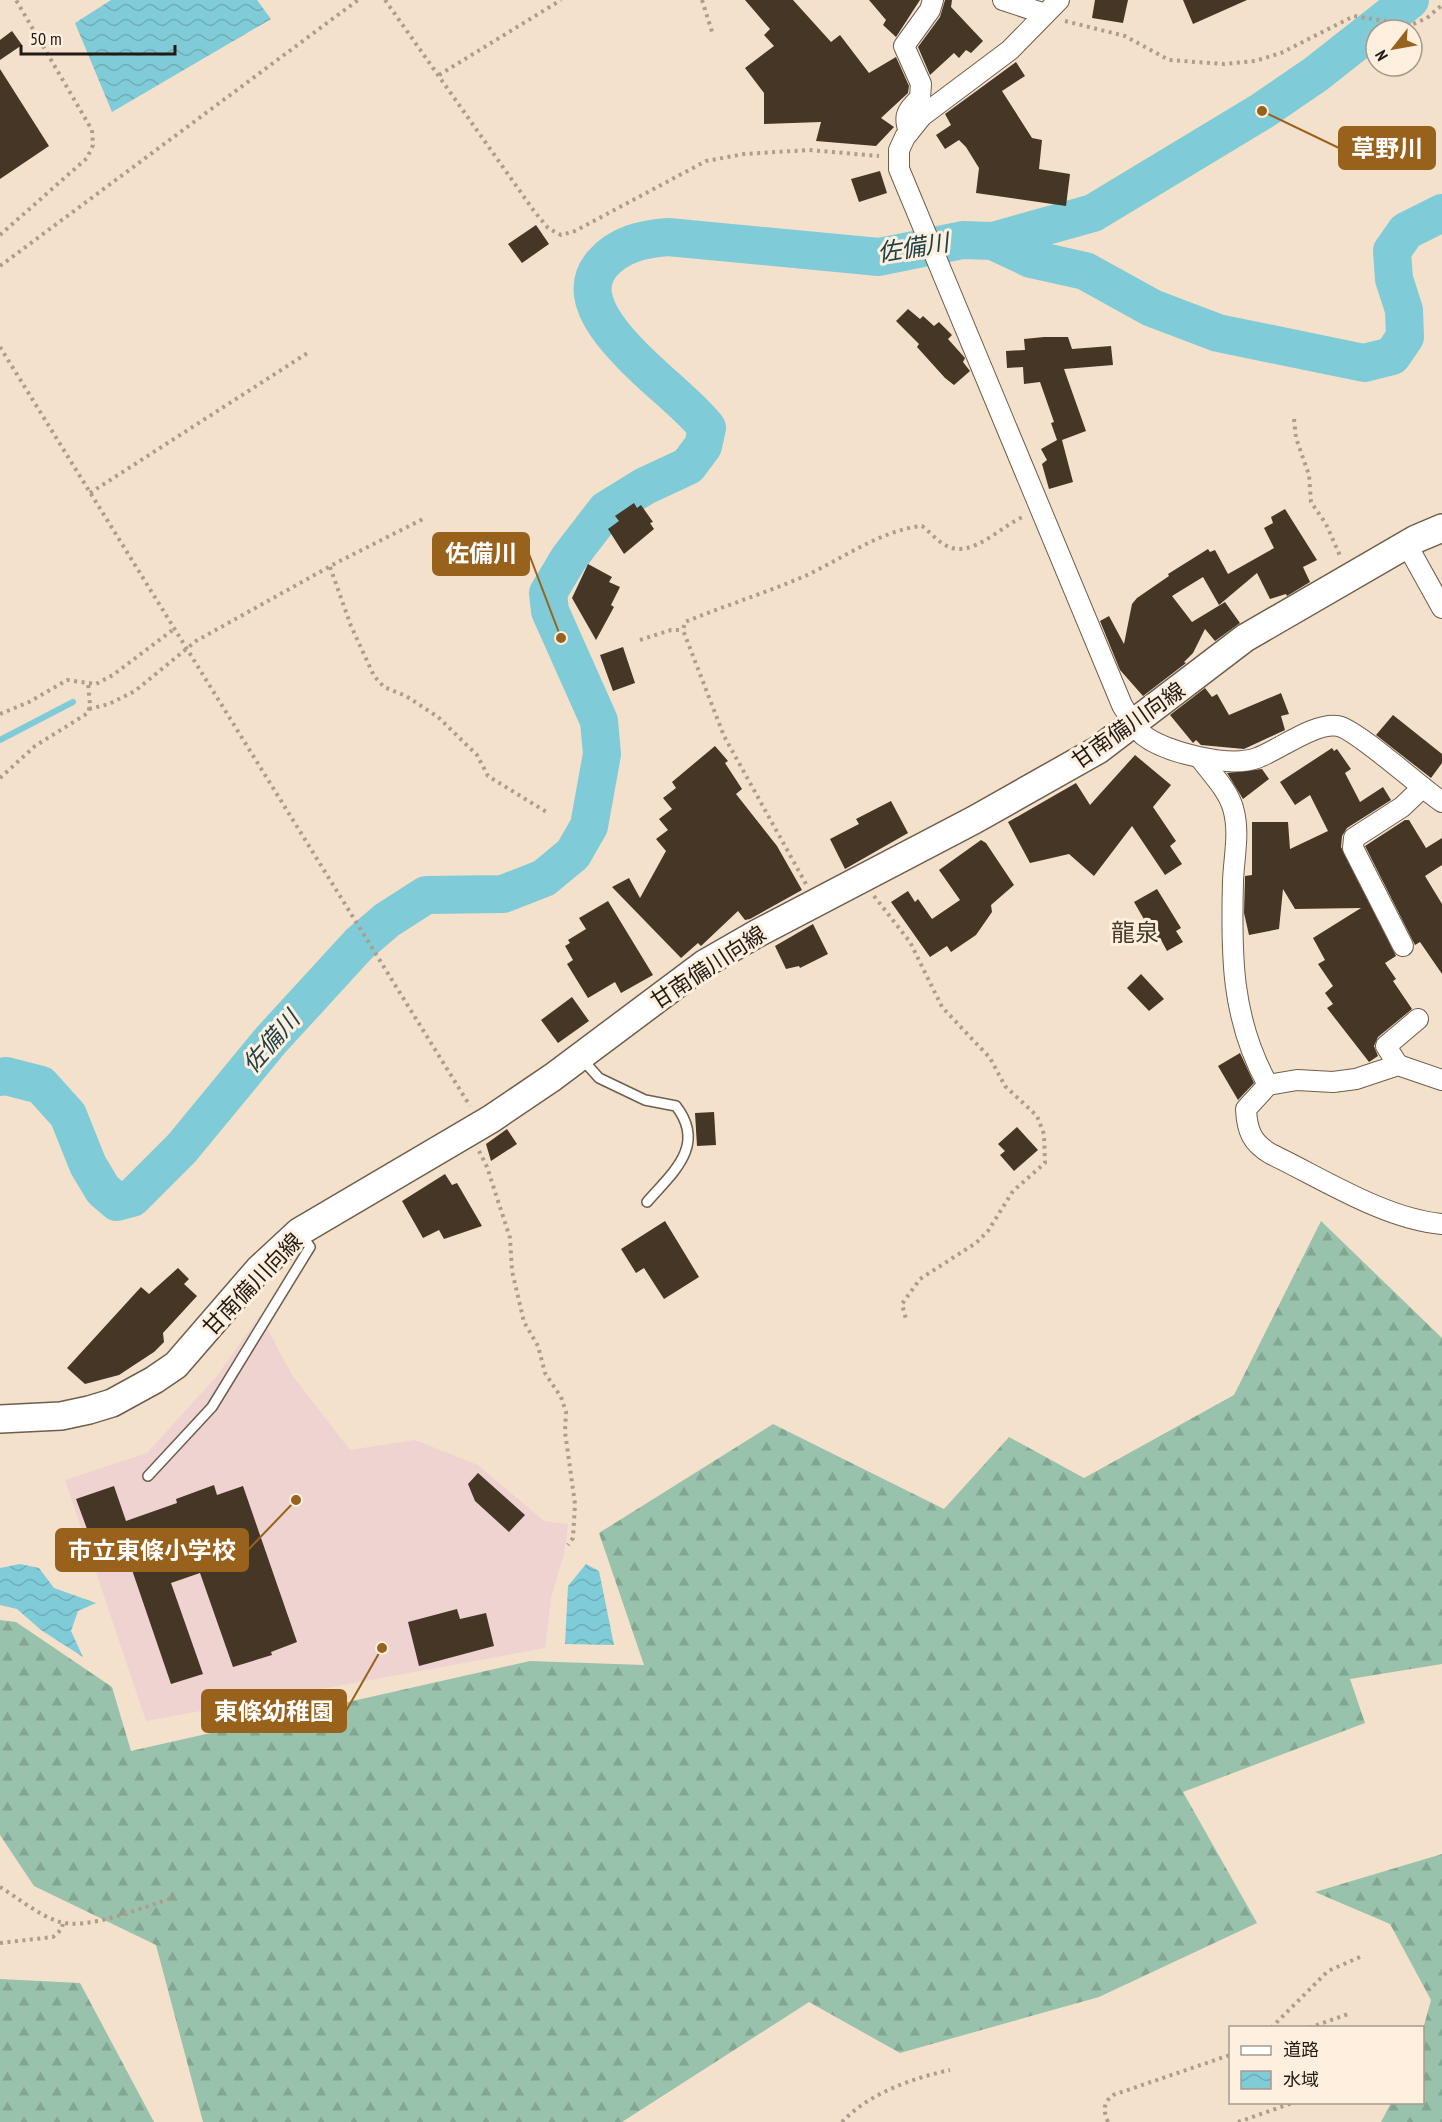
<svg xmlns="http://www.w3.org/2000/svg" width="1442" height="2122" font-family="'PT Sans Narrow','Noto Sans JP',sans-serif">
<defs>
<pattern id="forest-firs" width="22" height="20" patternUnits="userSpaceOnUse" patternTransform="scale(1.5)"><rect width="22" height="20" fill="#98c2ab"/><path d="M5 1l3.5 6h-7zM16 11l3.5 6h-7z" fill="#83a692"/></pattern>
<pattern id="water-waves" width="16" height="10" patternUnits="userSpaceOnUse" patternTransform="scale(1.5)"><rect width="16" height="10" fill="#80cbd8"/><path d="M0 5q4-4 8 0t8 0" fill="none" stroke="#6eaeb8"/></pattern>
</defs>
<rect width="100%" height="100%" fill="#f4e1cc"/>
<polygon fill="#eed3d1" points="260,1315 292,1375 350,1450 415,1440 478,1465 544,1521 568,1524 564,1554 551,1598 545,1648 146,1721 65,1480 147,1453 216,1377"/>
<g fill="url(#forest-firs)">
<polygon points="1395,0 1429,0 1409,23 1379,16"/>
<polygon points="1321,1221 1442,1338 1442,1664 1350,1679 1365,1723 1183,1792 1257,1923 1099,1997 900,2053 809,2002 622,2122 203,2122 156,1945 34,1886 0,1835 0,1620 16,1622 112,1687 131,1751 530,1661 644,1665 599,1533 773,1424 944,1509 1009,1437 1084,1478 1234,1395"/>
<polygon points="1442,1854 1442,2122 1381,2122 1391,2103 1422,2102 1423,2029 1431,2000 1390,1924 1315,1892"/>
<polygon points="0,1979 80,1983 154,2122 0,2122"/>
</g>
<g fill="url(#water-waves)">
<polygon points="111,0 257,0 271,19 112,112 75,23"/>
<polygon points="20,1564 39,1568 54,1588 96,1603 78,1611 71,1631 83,1657 41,1630 17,1609 0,1605 0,1568"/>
<polygon points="586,1564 599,1571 614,1645 565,1644 568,1586"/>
</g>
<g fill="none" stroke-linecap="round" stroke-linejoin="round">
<polyline stroke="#80cbd8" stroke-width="6" points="0,740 73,702"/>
<g stroke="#80cbd8" stroke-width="38">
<polyline points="993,241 1093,213 1262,111 1316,74 1410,0"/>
<path d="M0,1077L6,1076L41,1085L68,1115L88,1165L103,1190L117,1202L132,1198L182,1148L271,1040L359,944L387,920L426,895L503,894L544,878L573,854L589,826L602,754L599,721L550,611L548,593L569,558L606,510L645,486L688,466L703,446L707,428C680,390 558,316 602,264C619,244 643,239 668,237L879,257L963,240L993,241L1031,259L1085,271L1152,308L1218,333L1364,363L1392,356L1405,337L1404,310L1394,279L1392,251L1406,231L1442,213"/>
</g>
</g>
<g fill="#453625">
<polygon points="745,0 793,0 831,42 840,35 869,73 896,57 909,86 908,93 881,118 894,127 876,146 816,141 821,122 764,124 764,93 745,68 774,46 764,35 770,29"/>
<polygon points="869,0 920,0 896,37 883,25 886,20"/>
<polygon points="945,0 952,0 951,7 983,41 971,53 966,50 959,58 954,53 930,75 918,47 940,17"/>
<polygon points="1095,0 1128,0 1123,23 1092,18"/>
<polygon points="1183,0 1247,0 1193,24"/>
<polygon points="12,31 22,45 0,60 0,40"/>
<polygon points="1016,62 1025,76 1002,91 1032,138 1042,140 1039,169 1070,174 1066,206 976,193 979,168 966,147 959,140 945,149 936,135 951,125 945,114"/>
<polygon points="0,69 49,146 0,179"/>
<polygon points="880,171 887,193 859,202 851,179"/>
<polygon points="536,225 549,244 522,263 508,244"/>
<polygon points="908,309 920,319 923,316 934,326 939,322 952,335 948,339 965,358 963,362 970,371 954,385 945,378 917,347 919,344 896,321"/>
<polygon points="1044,337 1068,337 1072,349 1111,346 1113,365 1064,369 1086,431 1062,440 1073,482 1049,489 1042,464 1047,460 1041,449 1057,440 1051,423 1054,422 1040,382 1024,384 1023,367 1007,368 1006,351 1025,350 1024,339"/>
<polygon points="634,503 637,508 641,505 653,522 650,523 654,529 624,554 608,529 619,521 615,516"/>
<polygon points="1285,509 1317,560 1303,567 1310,582 1287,596 1286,594 1270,599 1257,573 1219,605 1203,577 1172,596 1192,622 1225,602 1240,623 1215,641 1205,629 1193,653 1184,662 1186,663 1143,696 1120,670 1100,621 1109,616 1124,644 1132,604 1137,598 1169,576 1168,574 1208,549 1210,552 1215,550 1228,574 1274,548 1264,528 1273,523 1271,517"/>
<polygon points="588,564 612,577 609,582 620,587 611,605 614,607 596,640 572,598"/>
<polygon points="623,647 635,683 613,691 600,655"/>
<polygon points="1205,688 1212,697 1217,694 1229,715 1281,693 1289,714 1281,716 1285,730 1244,749 1201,745 1196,740 1193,743 1170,715"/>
<polygon points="1393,715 1442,754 1442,763 1431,778 1376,735"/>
<polygon points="715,746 728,761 725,763 742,789 736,794 777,846 802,890 750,919 745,920 738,911 701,946 698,943 681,958 612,887 629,878 640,898 666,851 656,839 668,830 659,819 672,809 663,798 676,788 672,782"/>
<polygon points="1332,748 1334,751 1337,749 1351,769 1345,773 1360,802 1383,787 1391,800 1347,828 1342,836 1341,847 1396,956 1385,963 1396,979 1393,981 1412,1009 1378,1037 1374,1046 1378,1056 1369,1062 1327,1008 1333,1004 1325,993 1333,986 1318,964 1325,960 1313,938 1361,908 1295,909 1283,889 1279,929 1249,935 1244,913 1245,876 1252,875 1252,822 1288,822 1290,849 1328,831 1310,795 1295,805 1280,782"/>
<polygon points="1135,755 1171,785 1153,807 1176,841 1170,846 1182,864 1165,875 1132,826 1094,876 1069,854 1030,863 1008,822 1076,783 1090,805"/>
<polygon points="1262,769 1269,779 1243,799 1227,773"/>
<polygon points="891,801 908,833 845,869 830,839 859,824 856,819"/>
<polygon points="1405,820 1409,820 1426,848 1442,838 1442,865 1425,876 1442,904 1442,974 1420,942 1415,945 1365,846"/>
<polygon points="981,840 986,843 1014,885 991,905 992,912 976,935 951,952 947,946 930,957 891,902 908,891 915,902 918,899 932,919 960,900 939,870"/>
<polygon points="1157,889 1181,928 1176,931 1183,942 1167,951 1160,938 1156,940 1134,902"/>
<polygon points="608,901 653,975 621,993 615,982 588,998 567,964 573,960 565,946 570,943 568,940 586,929 579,918"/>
<polygon points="813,924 828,954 800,968 799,966 786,969 775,946"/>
<polygon points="1141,974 1164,999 1149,1011 1127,988"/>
<polygon points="572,997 589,1021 558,1043 541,1020"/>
<polygon points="1240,1053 1254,1083 1238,1100 1218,1066"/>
<polygon points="714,1112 716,1145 697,1146 695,1113"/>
<polygon points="1017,1127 1038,1150 1014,1171 1000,1155 1005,1151 998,1144"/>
<polygon points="507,1129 517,1144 491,1161 486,1144"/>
<polygon points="445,1174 452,1185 457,1183 482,1226 444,1239 439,1230 423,1238 402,1201"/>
<polygon points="665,1221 699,1277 664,1299 644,1268 636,1273 621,1249"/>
<polygon points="178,1268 189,1279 184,1284 197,1296 163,1333 164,1342 154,1352 119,1375 85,1384 67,1368 141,1287 149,1294"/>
<polygon points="478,1473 525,1515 509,1532 475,1501 468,1484"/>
<polygon points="214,1485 217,1495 243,1486 297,1642 271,1652 272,1655 233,1667 200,1573 171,1583 203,1674 171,1684 118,1529 90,1537 76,1499 114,1486 126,1521 177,1503 176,1499"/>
<polygon points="457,1609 460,1619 486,1613 494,1646 419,1666 408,1622"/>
</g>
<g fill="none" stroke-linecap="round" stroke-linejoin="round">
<g stroke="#6e5e4b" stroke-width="12">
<g id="service">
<path d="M582,1059L599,1078L645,1100L676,1106C707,1146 672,1173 647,1202"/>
<polyline points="148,1476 212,1407 310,1247 301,1234"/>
</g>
</g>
<g stroke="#6e5e4b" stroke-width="22">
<g id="minor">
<polyline points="1003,0 1045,14"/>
<path d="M1059,0L1010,50L922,116L905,137L899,150V169L1122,705C1128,715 1134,727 1143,735C1166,753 1230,768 1257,758C1279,750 1315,722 1338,726C1356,729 1421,788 1442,802"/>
<path d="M909,132C903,116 907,110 920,98L921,84L904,46L930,10L933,0"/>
<polyline points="1407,545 1442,608"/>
<path d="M1200,758C1211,773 1228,790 1233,808C1240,832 1234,856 1233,881C1231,954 1231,1019 1268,1085"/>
<polyline points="1403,946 1353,848 1354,838 1402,807 1422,788"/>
<polyline points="1398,1065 1386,1046 1418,1019"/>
<path d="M1442,1080L1398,1065L1356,1079L1333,1082L1297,1080L1268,1085L1246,1109C1247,1131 1252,1143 1271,1154C1323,1179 1385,1219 1442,1224"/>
</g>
</g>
<g stroke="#6e5e4b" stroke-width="30">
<polyline id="secondary" points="0,1419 61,1416 89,1410 112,1403 154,1380 176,1365 259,1269 299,1232 491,1119 553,1077 704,964 758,933 974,820 1098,750 1245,638 1416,539 1442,528"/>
</g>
<g stroke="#ac9d8d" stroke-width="4" stroke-dasharray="3 4.5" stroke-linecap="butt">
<polyline points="385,0 534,211 548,228 561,235 575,231 706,161 744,154 809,150 879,156"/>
<polyline points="702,0 713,35"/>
<polyline points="1065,21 1125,36 1169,60 1224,64 1255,61 1281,53 1354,16 1411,25 1427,18 1442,5"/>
<polyline points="439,75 561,0"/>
<polyline points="0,235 87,158 93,145 92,130 16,0"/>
<polyline points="0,266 358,0"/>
<polyline points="0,347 470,1106"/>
<polyline points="1294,419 1296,438 1309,475 1311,502 1326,524 1341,558"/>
<polyline points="90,493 309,352"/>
<polyline points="330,567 351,626 374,676 384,687 406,696 438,717 477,755 488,776 548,813"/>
<polyline points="640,640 671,630 683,630"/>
<polyline points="89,709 109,704 135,691 196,641 336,563 423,519"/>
<polyline points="0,714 29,702 67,680 96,684 113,675 174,629"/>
<polyline points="0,778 35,746 88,713 90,705 88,683"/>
<path d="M806,884L724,736L683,630L685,622C724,606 765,593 805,576C842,559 881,530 922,526C930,532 938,542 947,546C972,559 1002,525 1023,517"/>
<polyline points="874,896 910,942 942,1007 990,1058 1005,1086 1037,1116 1044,1134 1045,1163 1013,1191 988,1231 976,1243 920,1279 902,1304 906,1319"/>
<polyline points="479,1151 487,1167 510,1238 512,1271 524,1322 538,1346 545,1373 561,1397 566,1412 565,1432 575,1504 573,1538 568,1545"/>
<path d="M0,1887C18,1898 37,1914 57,1921C86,1932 146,1906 175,1897"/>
<polyline points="0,1943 53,1937 62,1929 63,1922"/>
<polyline points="1271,2028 1328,1971 1360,1957"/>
<polyline points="1309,2028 1348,2014"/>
<path d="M842,2122C868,2094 912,2078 950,2070"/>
<path d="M1108,2122C1103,2110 1103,2103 1113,2095L1230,2055"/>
<polyline points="1238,2122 1295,2102"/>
</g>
<use href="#service" stroke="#fff" stroke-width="9"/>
<use href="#minor" stroke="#fff" stroke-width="20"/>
<use href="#secondary" stroke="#fff" stroke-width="27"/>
</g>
<g text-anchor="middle" stroke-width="6" stroke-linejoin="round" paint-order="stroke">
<g font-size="22" fill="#221b14" stroke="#feefde">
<text transform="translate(1128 725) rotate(-35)" y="8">甘南備川向線</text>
<text transform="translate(708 967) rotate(-33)" y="8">甘南備川向線</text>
<text transform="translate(252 1284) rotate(-46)" y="8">甘南備川向線</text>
</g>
<g font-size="24" font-style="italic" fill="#1c4046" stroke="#feefde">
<text transform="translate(913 248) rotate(-9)" y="8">佐備川</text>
<text transform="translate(271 1042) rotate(-49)" y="8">佐備川</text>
</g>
<g font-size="24" fill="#4a3a29" stroke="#feefde">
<text x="1135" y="941">龍泉</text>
</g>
</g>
<path fill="none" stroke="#99621c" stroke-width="2" d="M1262 111L1339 148M561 638L529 554M296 1500L248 1550M382 1648L346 1711"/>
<g fill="#99621c" stroke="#feefde" stroke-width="2">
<circle cx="1262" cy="111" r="6"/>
<circle cx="561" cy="638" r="6"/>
<circle cx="296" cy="1500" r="6"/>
<circle cx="382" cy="1648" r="6"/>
</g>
<g fill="#99621c" stroke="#99621c" stroke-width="2">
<rect x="1339" y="127" width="96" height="42" rx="6"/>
<rect x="433" y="533" width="96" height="42" rx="6"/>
<rect x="56" y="1529" width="192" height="42" rx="6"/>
<rect x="202" y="1690" width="144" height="42" rx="6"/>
</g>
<g font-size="24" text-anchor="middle" font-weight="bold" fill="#fff">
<text x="1387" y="157">草野川</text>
<text x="481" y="562">佐備川</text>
<text x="152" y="1559">市立東條小学校</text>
<text x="274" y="1720">東條幼稚園</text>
</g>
<rect x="1229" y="2026" width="195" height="78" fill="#feefde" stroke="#a69a8d" stroke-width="1.5"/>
<rect x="1241" y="2046" width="30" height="9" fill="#ffffff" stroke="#a69a8d" stroke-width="1.5"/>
<text x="1283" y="2056" font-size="18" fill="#221b14">道路</text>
<rect x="1241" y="2071" width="30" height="18" fill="url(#water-waves)" stroke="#a69a8d" stroke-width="1.5"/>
<text x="1283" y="2086" font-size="18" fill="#221b14">水域</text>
<g transform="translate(1394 48) rotate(239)"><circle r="28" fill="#feefde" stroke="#a69a8d" stroke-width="1.5"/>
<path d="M0-4.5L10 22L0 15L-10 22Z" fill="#99621c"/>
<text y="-9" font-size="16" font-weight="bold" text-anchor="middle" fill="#221b14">N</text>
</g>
<path d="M21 45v9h154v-9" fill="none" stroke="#221b14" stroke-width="3"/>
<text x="30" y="45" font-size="18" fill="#221b14" stroke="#feefde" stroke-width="4.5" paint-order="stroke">50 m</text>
</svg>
